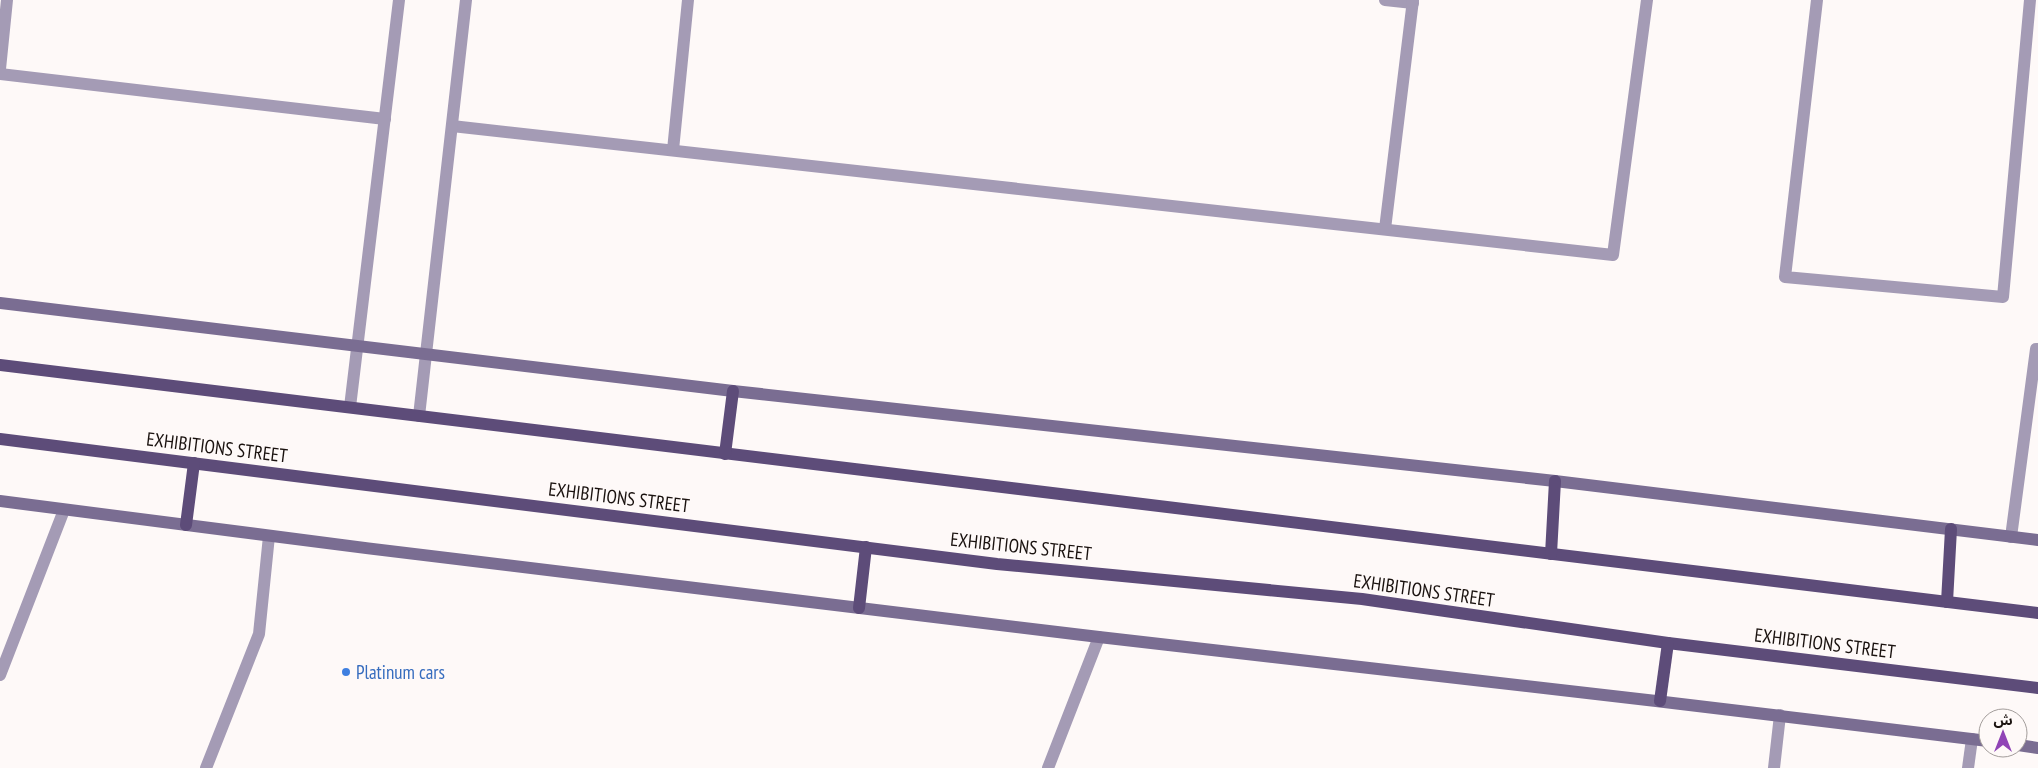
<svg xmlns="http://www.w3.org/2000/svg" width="2038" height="768" font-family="'PT Sans Narrow','Noto Sans Arabic',sans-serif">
<rect width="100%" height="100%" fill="#fef9f8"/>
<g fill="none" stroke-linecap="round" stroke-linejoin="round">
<g stroke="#a49bb5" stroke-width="12">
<polyline points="1385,0 1413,3"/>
<polyline points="1817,0 1785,277 2003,297 2030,0"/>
<polyline points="0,69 7,0"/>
<polyline points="0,74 385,119"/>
<polyline points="452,126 1613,255 1647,0"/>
<polyline points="673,150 688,0"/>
<polyline points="1385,229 1413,0"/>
<polyline points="350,407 399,0"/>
<polyline points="419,416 466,0"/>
<polyline points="2011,537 2036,349 2038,349"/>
<polyline points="0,675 64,510"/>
<polyline points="206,768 259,634 269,536"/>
<polyline points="1048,768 1099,637"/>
<polyline points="1774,768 1780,715"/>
<polyline points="1968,768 1972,739"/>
</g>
<g stroke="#7a6d92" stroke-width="12">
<polyline points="0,303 733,391 1555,481 2038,540"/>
<path d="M0,501C366,549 732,594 1099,637C1395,671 1692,704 1988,741"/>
<polyline points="2018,745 2038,748"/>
</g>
<g stroke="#5d4c79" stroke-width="12">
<polyline points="0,365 2038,613"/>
<polyline points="0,439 997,564 1362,599 1668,643 2038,688"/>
<polyline points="725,454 733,391"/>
<polyline points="186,525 194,463"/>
<polyline points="1551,554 1555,481"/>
<polyline points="1947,602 1951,529"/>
<polyline points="859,608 866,547"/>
<polyline points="1660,701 1668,643"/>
</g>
</g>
<circle fill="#3f7fe0" stroke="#fef9f8" stroke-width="2" cx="346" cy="672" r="5"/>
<g text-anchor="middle" stroke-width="4" stroke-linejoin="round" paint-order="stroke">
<g font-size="19" fill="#1a120f" stroke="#fef9f8">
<text transform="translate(217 447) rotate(7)" y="7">EXHIBITIONS STREET</text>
<text transform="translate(619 497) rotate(7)" y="7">EXHIBITIONS STREET</text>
<text transform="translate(1021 546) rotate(6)" y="7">EXHIBITIONS STREET</text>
<text transform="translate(1424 590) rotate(8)" y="7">EXHIBITIONS STREET</text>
<text transform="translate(1825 643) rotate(7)" y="7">EXHIBITIONS STREET</text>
</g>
<g font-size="19" fill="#366cbe" stroke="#fef9f8" text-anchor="start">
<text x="356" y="679">Platinum cars</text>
</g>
</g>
<g transform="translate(2003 733)"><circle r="24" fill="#fef9f8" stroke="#a39d9b"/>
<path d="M0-4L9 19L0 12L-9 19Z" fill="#9044b6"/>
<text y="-8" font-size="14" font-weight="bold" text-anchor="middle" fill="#1a120f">ش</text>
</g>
</svg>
